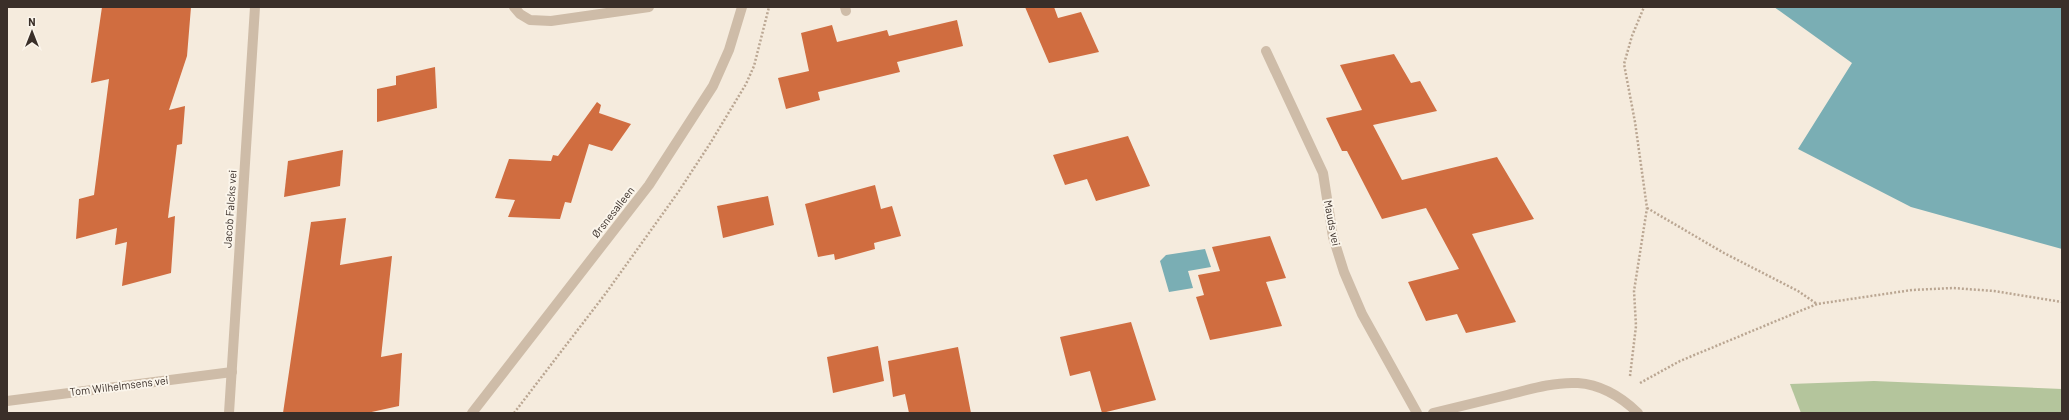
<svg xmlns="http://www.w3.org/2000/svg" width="2069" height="420" font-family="Barlow,sans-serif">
<rect width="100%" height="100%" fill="#f5ebdd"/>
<polygon fill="#b4c59c" points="1874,381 2062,389 2062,413 1801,413 1790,384"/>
<g fill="#7aaeb4">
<polygon points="1774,7 2062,7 2062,249 1911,207 1798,149 1852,63"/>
<polygon points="1205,249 1211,267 1188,271 1193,288 1169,292 1160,261 1166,255"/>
</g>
<g fill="#d06d40">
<polygon points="102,7 191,7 187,56 169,110 185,106 182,144 177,145 168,218 175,216 171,273 122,286 127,242 115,245 117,228 76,239 79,199 94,195 109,79 91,83"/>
<polygon points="1025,7 1054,7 1058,18 1081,12 1099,52 1049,63"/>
<polygon points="957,20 963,46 897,62 900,72 818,92 820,100 786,109 778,78 809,71 801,33 832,25 837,42 887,30 889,36"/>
<polygon points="1394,54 1411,83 1420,81 1437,111 1373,125 1402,180 1497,157 1534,219 1472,234 1516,322 1466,333 1457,314 1426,321 1408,282 1459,269 1426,208 1382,219 1347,151 1342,151 1326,118 1362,110 1340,65"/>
<polygon points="435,67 437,108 377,122 377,89 396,85 396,76"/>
<polygon points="597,102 601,105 599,113 631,124 612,151 589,144 571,203 565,202 560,219 508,217 515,200 495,198 509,159 551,161 553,155 558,156"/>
<polygon points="1128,136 1150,186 1096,201 1087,179 1065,185 1053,155"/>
<polygon points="343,150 340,186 284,197 288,161"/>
<polygon points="875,185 881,209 892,206 901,236 874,243 875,249 835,260 834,254 818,257 805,204"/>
<polygon points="768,196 774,225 723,238 717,206"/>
<polygon points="346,218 340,265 392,256 381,357 402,353 399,406 367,413 283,413 311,222"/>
<polygon points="1270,236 1286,278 1266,282 1282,326 1210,340 1196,297 1204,295 1198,275 1220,271 1212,247"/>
<polygon points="1131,322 1156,400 1102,413 1090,371 1070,376 1060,337"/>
<polygon points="878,346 884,381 833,393 827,357"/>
<polygon points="958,347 971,413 909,413 905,394 893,397 888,361"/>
</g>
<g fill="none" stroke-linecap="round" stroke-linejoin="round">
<g stroke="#baa692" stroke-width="2.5" stroke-dasharray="2 2" stroke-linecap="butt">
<polyline points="1647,208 1724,253 1798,291 1817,304"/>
<polyline points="1630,376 1636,326 1634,291 1647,208 1635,122 1624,64 1632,36 1644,7"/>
<polyline points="1640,383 1680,361 1817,304 1912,290 1953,288 1994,291 2062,302"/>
<polyline points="514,413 606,293 679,191 711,142 746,84 754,66 769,7"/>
</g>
<g stroke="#cebca8" stroke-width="10">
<polyline points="514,7 520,14 530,20 551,21 649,7"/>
<polyline points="845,7 846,11"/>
</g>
<g stroke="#cebca8" stroke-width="10">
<polyline points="1266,51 1323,173 1333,237 1344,272 1362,314 1417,413"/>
<polyline points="7,401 232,372"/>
<polyline points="229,413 255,7"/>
<polyline points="472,413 649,185 713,86 729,50 742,7"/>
<path d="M1433,413C1458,407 1483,401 1507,395C1561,381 1594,371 1638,413"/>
</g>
</g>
<g text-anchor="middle" stroke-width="4" stroke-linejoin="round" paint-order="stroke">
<g font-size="11" fill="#3a2f29" stroke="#fbf5eb">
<text transform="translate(230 209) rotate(-86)" y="4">Jacob Falcks vei</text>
<text transform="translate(613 212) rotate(-52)" y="4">Ørsnesalleen</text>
<text transform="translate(1332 223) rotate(79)" y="4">Mauds vei</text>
<text transform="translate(119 386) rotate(-7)" y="4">Tom Wilhelmsens vei</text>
</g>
</g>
<rect width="2069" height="420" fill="none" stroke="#3a2f29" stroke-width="16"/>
<g transform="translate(32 32)" stroke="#fbf5eb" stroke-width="3" paint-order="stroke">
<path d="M0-3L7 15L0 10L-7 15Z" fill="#3a2f29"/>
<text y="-6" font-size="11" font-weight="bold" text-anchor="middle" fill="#3a2f29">N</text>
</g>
</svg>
